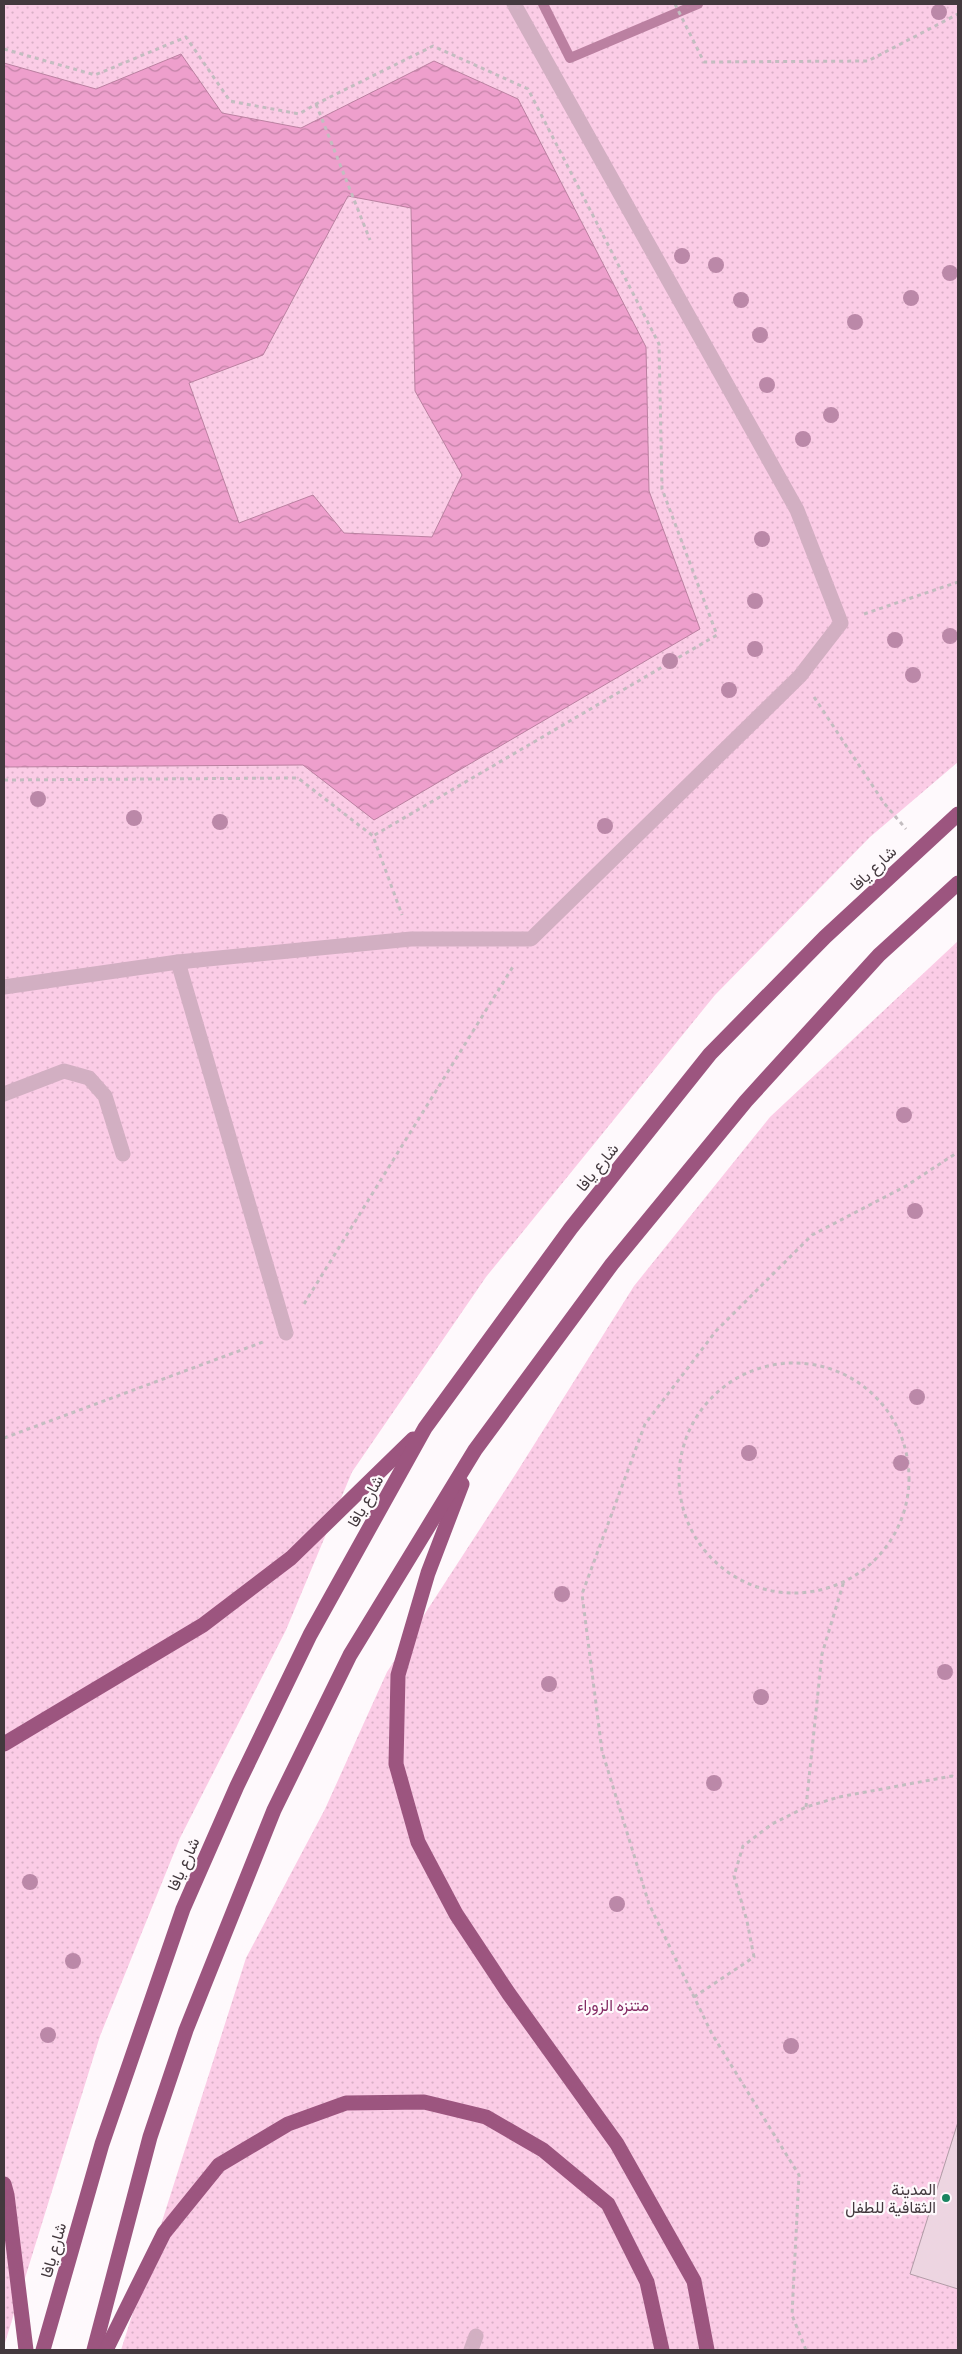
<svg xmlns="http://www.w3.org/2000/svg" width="962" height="2354" font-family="'Archivo Narrow',Vazirmatn,sans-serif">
<defs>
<pattern id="park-dots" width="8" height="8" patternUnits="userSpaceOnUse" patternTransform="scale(1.25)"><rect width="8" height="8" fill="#fbcce6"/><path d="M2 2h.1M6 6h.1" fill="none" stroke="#d8b0c6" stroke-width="1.8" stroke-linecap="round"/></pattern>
<pattern id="water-waves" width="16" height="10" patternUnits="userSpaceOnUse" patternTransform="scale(1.25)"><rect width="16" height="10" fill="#ee9fcc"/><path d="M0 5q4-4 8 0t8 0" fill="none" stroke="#c283a7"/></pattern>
</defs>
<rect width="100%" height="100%" fill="#fef9fc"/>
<g fill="url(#park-dots)">
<polygon points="4,4 958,4 958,762 870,837 715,995 486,1277 352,1472 286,1630 180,1838 100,2036 4,2346"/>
<polygon points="958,941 958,2350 121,2350 246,1958 325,1809 387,1672 515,1475 634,1286 770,1117"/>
</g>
<path fill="url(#water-waves)" stroke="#bb80a1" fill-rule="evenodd" d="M181,54L222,113L301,128L434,61L518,99L646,347L649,491L700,629L374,820L303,765L4,767V63L96,89ZM348,196L411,208L415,391L462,475L432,537L344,533L313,495L239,523L189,383L263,355Z"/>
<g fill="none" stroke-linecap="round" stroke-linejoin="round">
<polyline stroke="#bb80a1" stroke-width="10" points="543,4 570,58 698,4"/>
</g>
<polygon fill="#edd5e1" stroke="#b19ba6" points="958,2122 958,2289 910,2274"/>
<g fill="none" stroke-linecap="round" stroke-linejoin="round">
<g stroke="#c3bdc0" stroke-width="3" stroke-dasharray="4 4" stroke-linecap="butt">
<polyline points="675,4 704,62 868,61 958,14"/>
<polyline points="4,49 95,75 186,37 230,101 299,114 316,104 433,46 528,89 659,344 662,489 717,635 373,836"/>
<polyline points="316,104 370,240"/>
<polyline points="864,614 958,582"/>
<polyline points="814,697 884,803 906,829"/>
<polyline points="4,780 298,778 373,836 402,915"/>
<polyline points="304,1304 514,965"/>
<circle cx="794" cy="1478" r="115"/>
<polyline points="4,1438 263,1342"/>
<polyline points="806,1807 822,1654 844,1581"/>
<polyline points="694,1997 754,1957 747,1921 734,1876 743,1846 772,1824 806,1807 839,1797 952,1776 958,1778"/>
<polyline points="806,2350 792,2315 799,2175 712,2034 649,1904 602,1751 582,1594 645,1424 716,1331 812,1235 906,1186 958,1152"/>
</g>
<g stroke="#d2afc2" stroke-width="15">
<polyline points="178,962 286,1333"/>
<polyline points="4,987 178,962 411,939 531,939 800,676 841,623 797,510 514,4"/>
<polyline points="4,1094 64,1071 89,1078 105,1096 123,1154"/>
<polyline points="471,2350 476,2336"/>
</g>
<g stroke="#9c557f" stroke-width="15">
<polyline points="462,1484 428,1573 398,1675 396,1764 418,1842 456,1914 509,1994 617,2144 694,2281 707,2350"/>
<polyline points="4,1744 203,1625 291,1558 413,1439"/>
<polyline points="4,2184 7,2195 26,2350"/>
<polyline points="43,2350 102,2144 183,1909 237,1786 310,1635 425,1428 571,1228 710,1054 825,937 958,814"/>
<polyline points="94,2350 150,2137 186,2030 274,1810 350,1655 475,1450 612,1264 746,1101 879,955 958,883"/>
<polyline points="106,2350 164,2233 219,2165 288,2124 346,2103 424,2102 486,2117 543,2150 608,2204 647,2282 662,2350"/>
</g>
</g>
<g fill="#bb88a8">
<circle cx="939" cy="12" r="8"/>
<circle cx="682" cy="256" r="8"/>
<circle cx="716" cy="265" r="8"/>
<circle cx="950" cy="273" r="8"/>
<circle cx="911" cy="298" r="8"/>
<circle cx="741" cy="300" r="8"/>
<circle cx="855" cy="322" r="8"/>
<circle cx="760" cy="335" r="8"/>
<circle cx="767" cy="385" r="8"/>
<circle cx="831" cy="415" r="8"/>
<circle cx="803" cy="439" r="8"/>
<circle cx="762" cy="539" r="8"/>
<circle cx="755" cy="601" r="8"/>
<circle cx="950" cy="636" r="8"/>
<circle cx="895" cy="640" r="8"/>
<circle cx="755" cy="649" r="8"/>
<circle cx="670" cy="661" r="8"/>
<circle cx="913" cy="675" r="8"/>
<circle cx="729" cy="690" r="8"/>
<circle cx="38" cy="799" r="8"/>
<circle cx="134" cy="818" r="8"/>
<circle cx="220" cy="822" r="8"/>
<circle cx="605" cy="826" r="8"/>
<circle cx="904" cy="1115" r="8"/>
<circle cx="915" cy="1211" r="8"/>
<circle cx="917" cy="1397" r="8"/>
<circle cx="749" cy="1453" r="8"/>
<circle cx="901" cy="1463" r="8"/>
<circle cx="562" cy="1594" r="8"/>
<circle cx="945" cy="1672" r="8"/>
<circle cx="549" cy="1684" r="8"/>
<circle cx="761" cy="1697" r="8"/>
<circle cx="714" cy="1783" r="8"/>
<circle cx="30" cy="1882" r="8"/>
<circle cx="617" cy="1904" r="8"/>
<circle cx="73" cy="1961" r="8"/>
<circle cx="48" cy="2035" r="8"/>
<circle cx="791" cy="2046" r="8"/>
</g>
<circle fill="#1a8561" stroke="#fef9fc" stroke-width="2" cx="946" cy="2198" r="5"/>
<g text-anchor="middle" stroke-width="4.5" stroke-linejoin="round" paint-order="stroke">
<g font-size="16" fill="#43393e" stroke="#fef9fc">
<text transform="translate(873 868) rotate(-44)" y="6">شارع يافا</text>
<text transform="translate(597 1167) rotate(-51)" y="6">شارع يافا</text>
<text transform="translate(365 1501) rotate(-61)" y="6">شارع يافا</text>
<text transform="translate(183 1864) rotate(-66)" y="6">شارع يافا</text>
<text transform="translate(53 2250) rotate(-74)" y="6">شارع يافا</text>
</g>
<g font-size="16" fill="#842b64" stroke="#fef9fc">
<text x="613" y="2011">متنزه الزوراء</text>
</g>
<g font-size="16" fill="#43393e" stroke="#fef9fc" text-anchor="end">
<text x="936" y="2195">المدينة<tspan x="936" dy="18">الثقافية للطفل</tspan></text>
</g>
</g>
<rect width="962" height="2354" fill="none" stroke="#43393e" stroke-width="10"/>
</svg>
